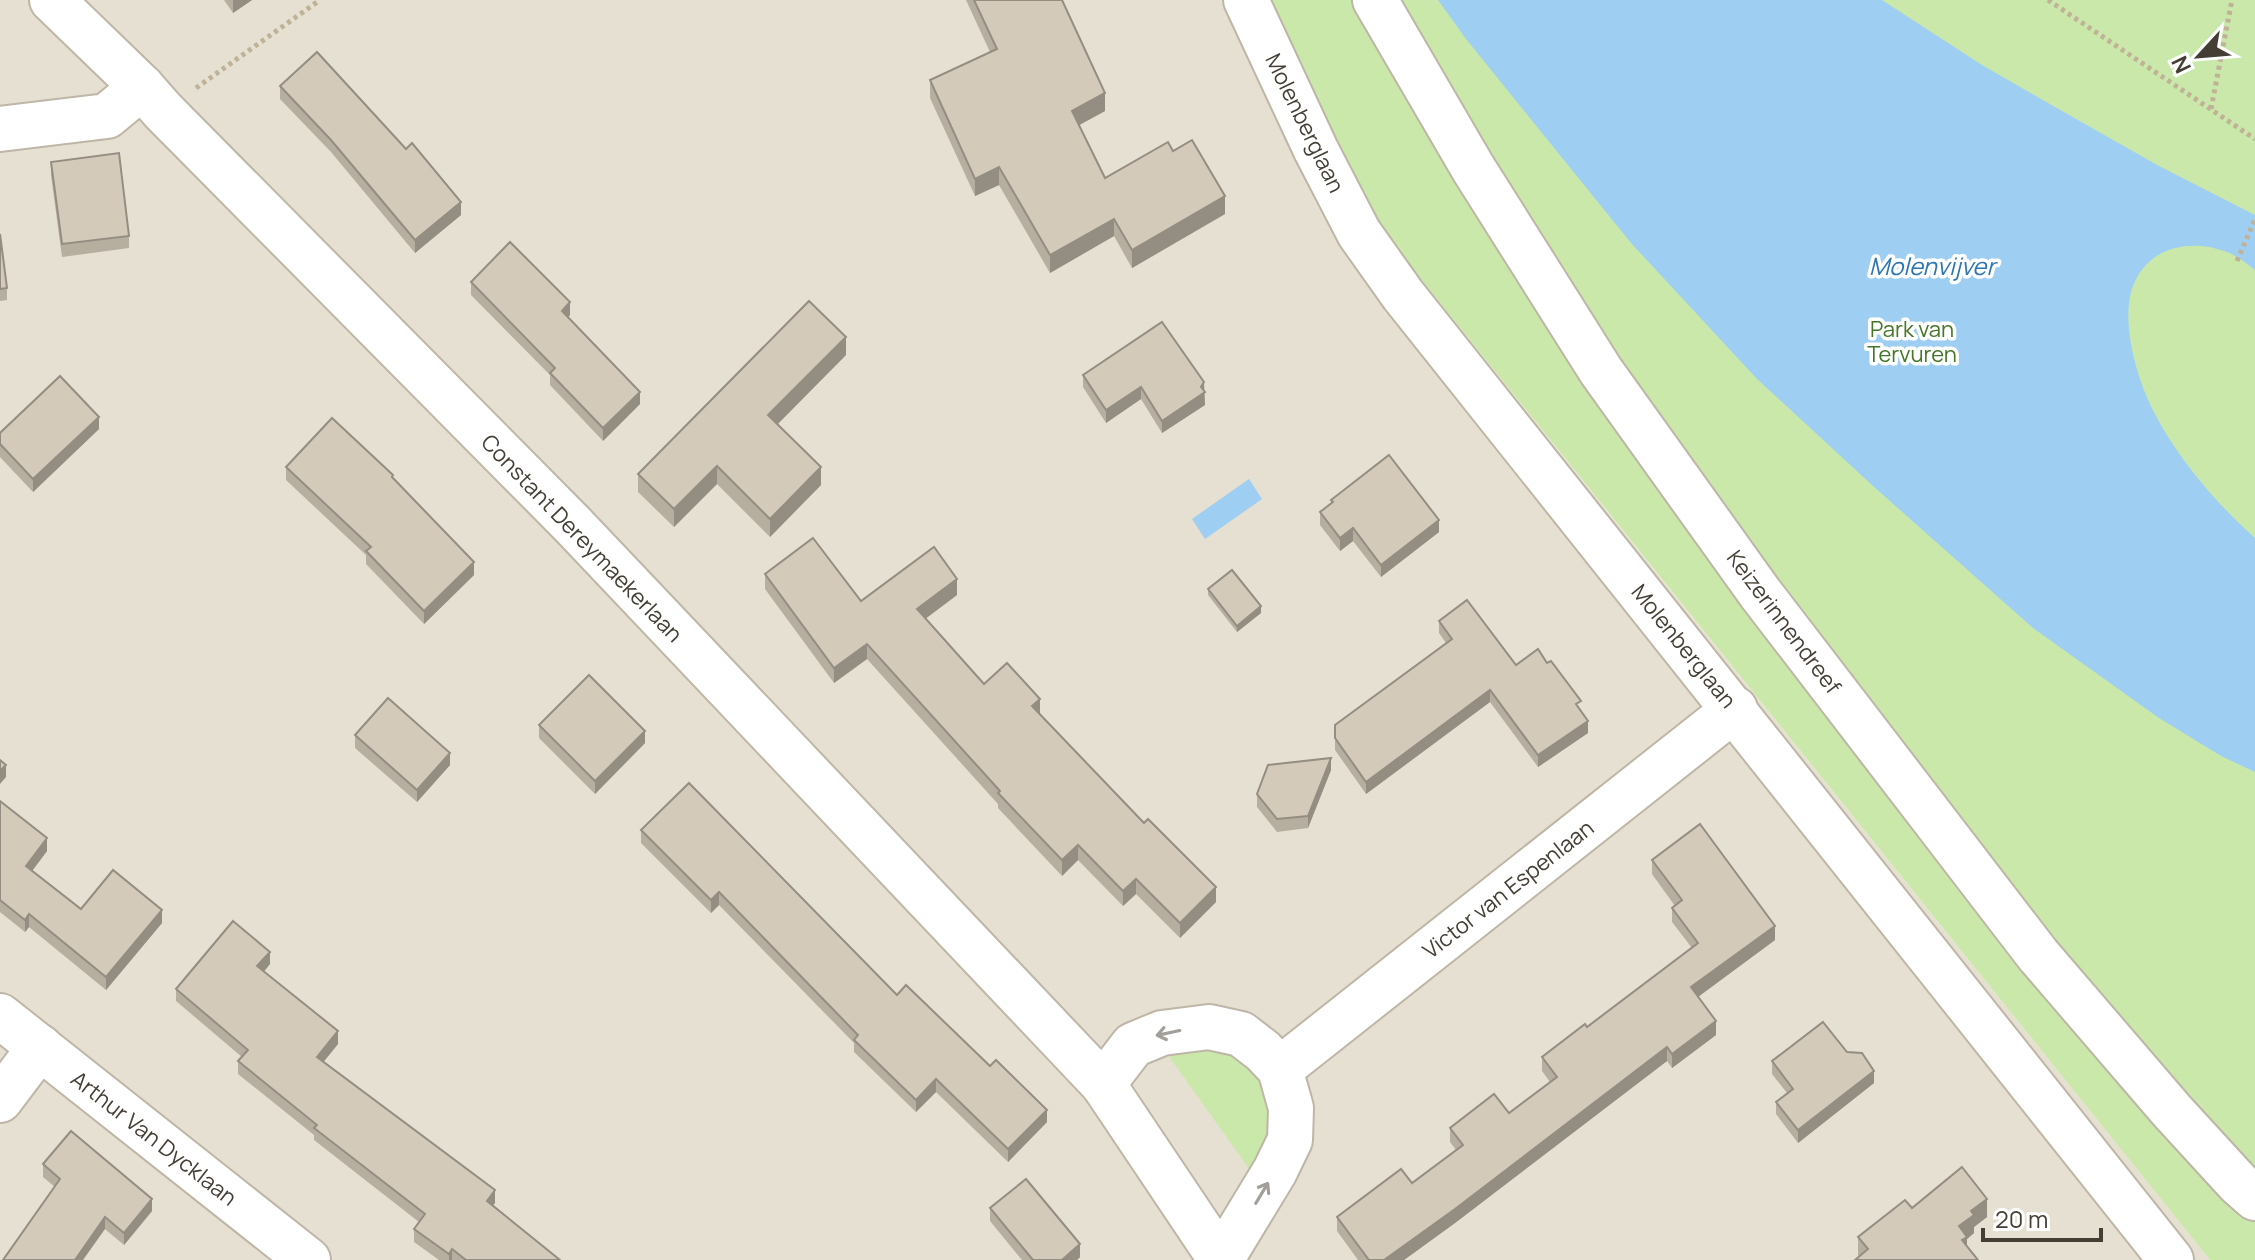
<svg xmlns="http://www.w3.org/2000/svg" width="2255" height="1260" font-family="Manrope,sans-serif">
<rect width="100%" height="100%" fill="#f2eee4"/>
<polygon fill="#e6e0d2" points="0,0 1269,0 1375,223 2210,1260 0,1260"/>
<g fill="#cbe8ab">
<polygon points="1269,0 2255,0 2255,1260 2210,1260 1375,222"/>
<polygon points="1189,1040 1237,1053 1267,1086 1276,1128 1260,1184 1160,1044"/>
</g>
<g fill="#9ecef1">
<path d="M1438,0H1882L1982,65L2048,103L2159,166L2255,215V270C2246,263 2235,254 2224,251C2186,238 2143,249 2131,292C2124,321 2132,355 2141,382C2160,438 2211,499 2255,538V772L2221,756L2159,718L2033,628L1873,486L1757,379L1631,243L1466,39Z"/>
<polygon points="1249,479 1262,499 1205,539 1192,519"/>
</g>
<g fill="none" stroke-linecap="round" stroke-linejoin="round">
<g stroke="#beb6a6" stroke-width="48">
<g id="minor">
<polyline points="52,0 142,87 163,111 573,525 1103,1084 1221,1260"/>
<polyline points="1246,0 1316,150 1359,233 1403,295 2171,1260"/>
<polyline points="1375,0 1473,168 1601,371 1760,593 2038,955 2172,1111 2238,1183 2255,1198"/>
<polyline points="0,129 107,116 142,87"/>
<polyline points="0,1016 308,1260"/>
<polyline points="1280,1069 1735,709"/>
<polyline points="1103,1084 1133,1045 1162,1033 1209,1027 1241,1034 1263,1051 1280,1069 1291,1108 1290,1140 1275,1171 1221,1260"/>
<polyline points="0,1100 40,1047"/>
</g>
</g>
<g stroke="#c0b297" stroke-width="5" stroke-dasharray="4 4" stroke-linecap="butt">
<polyline points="2048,0 2255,139"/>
<polyline points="196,88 320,0"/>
<polyline points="2211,109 2232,0"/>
<polyline points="2237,261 2255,219"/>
</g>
<use href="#minor" stroke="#fff" stroke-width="44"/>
</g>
<g fill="#b6ae9f">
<polygon points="224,0 252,0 233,13"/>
<polygon points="966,0 1062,0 1105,111 1079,125 1105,178 1173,151 1225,214 1132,268 1114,236 1050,273 999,185 975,196 930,98 930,80 990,52"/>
<polygon points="280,86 461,215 415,253 331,152 280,99"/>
<polygon points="51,162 129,236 129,248 62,257 51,175"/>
<polygon points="0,234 7,288 7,300 0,301"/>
<polygon points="471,282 570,315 568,317 640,404 603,441 550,385 550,375 471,295"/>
<polygon points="846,355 777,424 821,485 770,537 717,484 674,527 638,492 638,474"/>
<polygon points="1083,375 1204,391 1205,405 1162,433 1141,399 1106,423 1083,387"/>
<polygon points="99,429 33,492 0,457 0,433"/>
<polygon points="286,467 393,479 474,575 424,624 366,564 366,555 286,480"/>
<polygon points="1331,500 1439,532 1381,577 1353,541 1340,551 1320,525 1320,512 1331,504"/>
<polygon points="765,574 861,601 957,595 925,619 984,684 1040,714 1216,902 1180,938 1136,894 1123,906 1078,860 1062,876 998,808 998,804 867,659 834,683 765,589"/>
<polygon points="1208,589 1261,613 1237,632 1208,595"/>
<polygon points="1439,621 1516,665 1581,710 1588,733 1538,767 1490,702 1366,794 1335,750 1335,725 1446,643 1439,633"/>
<polygon points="539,725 645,743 595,794 539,738"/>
<polygon points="355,735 450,765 417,802 355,748"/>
<polygon points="1331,770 1308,828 1277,832 1257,807 1257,794"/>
<polygon points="0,801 47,851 32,871 81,909 162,923 106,990 29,927 25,932 0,912"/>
<polygon points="641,830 897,995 1047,1122 1008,1162 936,1092 916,1112 854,1052 854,1043 719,905 711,913 641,843"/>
<polygon points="1652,860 1775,940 1698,997 1716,1035 1672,1068 1667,1061 1455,1223 1404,1260 1358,1260 1337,1231 1337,1217 1412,1183 1456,1150 1450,1142 1450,1128 1509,1113 1550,1082 1542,1071 1542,1057 1587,1027 1692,948 1672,922 1672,908 1675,906 1652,874"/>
<polygon points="270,964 264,972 338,1044 323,1062 495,1203 493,1205 560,1260 439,1260 414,1242 414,1229 419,1222 314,1140 314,1135 238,1074 238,1061 242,1057 176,1001 176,989"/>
<polygon points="1847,1052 1874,1083 1798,1143 1776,1114 1776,1102 1787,1093 1772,1074 1772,1061"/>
<polygon points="43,1164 152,1211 124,1245 43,1177"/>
<polygon points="990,1208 1080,1257 1077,1260 1022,1260 990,1221"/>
<polygon points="1912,1208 1987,1217 1974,1227 1974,1233 1967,1239 1859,1256 1858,1255 1858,1237"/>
</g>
<g fill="#948d82">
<polygon points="233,0 252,0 233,13"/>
<polygon points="1105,93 1105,111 1072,129 1072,111"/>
<polygon points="999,167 999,185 975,196 975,179"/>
<polygon points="1225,196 1225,214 1132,268 1132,250"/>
<polygon points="461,202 461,215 415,253 415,240"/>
<polygon points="1114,219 1114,236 1050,273 1050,255"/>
<polygon points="570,302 570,315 562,323 562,311"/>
<polygon points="846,337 846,355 768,434 768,415"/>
<polygon points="1204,382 1205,405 1162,433 1162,421 1201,387"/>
<polygon points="1141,387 1141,399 1106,423 1106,410"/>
<polygon points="640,392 640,404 603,441 603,428"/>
<polygon points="99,417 99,429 33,492 33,479"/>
<polygon points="717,466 717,484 674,527 674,509"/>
<polygon points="821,467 821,485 770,537 770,519"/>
<polygon points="1439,520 1439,532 1381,577 1381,565"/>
<polygon points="1353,528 1353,541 1340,551 1340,538"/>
<polygon points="474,562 474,575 424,624 424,611"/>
<polygon points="957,579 957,595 917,625 917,609"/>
<polygon points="1261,606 1261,613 1237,632 1237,626"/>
<polygon points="867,644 867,659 834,683 834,668"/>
<polygon points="1490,690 1490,702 1366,794 1366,782"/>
<polygon points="1040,699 1040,714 1032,706"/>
<polygon points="1588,721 1588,733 1538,767 1538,755"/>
<polygon points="645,731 645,743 595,794 595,781"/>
<polygon points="450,753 450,765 417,802 417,790"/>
<polygon points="1331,758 1331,770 1308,828 1308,816"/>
<polygon points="6,765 6,777 0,784 0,771"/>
<polygon points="47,838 47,851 26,879 26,866"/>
<polygon points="1078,845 1078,860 1062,876 1062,860"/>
<polygon points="1136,879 1136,894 1123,906 1123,891"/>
<polygon points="1216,887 1216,902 1180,938 1180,923"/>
<polygon points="719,892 719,905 711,913 711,900"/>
<polygon points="162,910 162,923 106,990 106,977"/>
<polygon points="29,914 29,927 25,932 25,920"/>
<polygon points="1775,926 1775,940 1691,1002 1691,987"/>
<polygon points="270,952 270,964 257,979 257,966"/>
<polygon points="1716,1021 1716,1035 1672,1068 1672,1054"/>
<polygon points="338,1031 338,1044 317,1070 317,1057"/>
<polygon points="1667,1047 1667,1061 1455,1223 1404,1260 1384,1260"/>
<polygon points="1874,1071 1874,1083 1798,1143 1798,1130"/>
<polygon points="936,1079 936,1092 916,1112 916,1100"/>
<polygon points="1047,1110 1047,1122 1008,1162 1008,1149"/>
<polygon points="495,1190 495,1203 487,1213 487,1201"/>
<polygon points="152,1199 152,1211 124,1245 124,1233"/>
<polygon points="1987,1199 1987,1217 1974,1227 1974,1233 1967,1239 1967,1255 1959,1226 1971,1211"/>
<polygon points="105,1217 105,1229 83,1260 75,1260"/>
<polygon points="1080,1244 1080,1257 1077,1260 1062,1260"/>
<polygon points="452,1249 452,1260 449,1260 449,1254"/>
</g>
<g fill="#d4cab9" stroke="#948d82" stroke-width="2">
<polygon points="974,0 1062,0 1105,93 1072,111 1105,178 1168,142 1173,151 1192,140 1225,196 1132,250 1114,219 1050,255 999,167 975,179 930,80 997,49"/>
<polygon points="317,52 406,149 412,143 461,202 415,240 331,140 280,86"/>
<polygon points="119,153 129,236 62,244 51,162"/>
<polygon points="0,234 7,288 0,289"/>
<polygon points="510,242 570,302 562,311 640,392 603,428 550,373 555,368 471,282"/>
<polygon points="809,301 846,337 768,415 821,467 770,519 717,466 674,509 638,474"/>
<polygon points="1162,322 1204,382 1201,387 1205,392 1162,421 1141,387 1106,410 1083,375"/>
<polygon points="60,376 99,417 33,479 0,444 0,433"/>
<polygon points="332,418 393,475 392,477 474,562 424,611 366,551 371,547 286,467"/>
<polygon points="1389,455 1439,520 1381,565 1353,528 1340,538 1320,512 1333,502 1331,500"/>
<polygon points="813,538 861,601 934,547 957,579 917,609 984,684 1007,663 1040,699 1032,706 1144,823 1148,819 1216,887 1180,923 1136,879 1123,891 1078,845 1062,860 998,793 1000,791 867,644 834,668 765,574"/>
<polygon points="1232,570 1261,606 1237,626 1208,589"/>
<polygon points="1467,600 1516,665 1538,649 1547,663 1551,661 1581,701 1576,704 1588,721 1538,755 1490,690 1366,782 1335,738 1335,725 1452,639 1439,621"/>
<polygon points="589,675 645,731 595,781 539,725"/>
<polygon points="388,698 450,753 417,790 355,735"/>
<polygon points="1331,758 1308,816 1277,819 1257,794 1268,765"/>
<polygon points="0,760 6,765 0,771"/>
<polygon points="689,783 897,995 906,985 990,1066 996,1060 1047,1110 1008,1149 936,1079 916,1100 854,1040 858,1035 719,892 711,900 641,830"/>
<polygon points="0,801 47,838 26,866 81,909 113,870 162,910 106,977 29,914 25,920 0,900"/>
<polygon points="1700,824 1775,926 1691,987 1716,1021 1672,1054 1667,1047 1455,1209 1384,1260 1369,1260 1337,1217 1401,1169 1412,1183 1463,1145 1450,1128 1494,1094 1509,1113 1557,1077 1542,1057 1585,1024 1587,1027 1698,943 1672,908 1682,900 1652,860"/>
<polygon points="233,921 270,952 257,966 338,1031 317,1057 495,1190 487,1201 560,1260 466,1260 452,1249 449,1254 414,1229 425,1214 314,1128 317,1125 238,1061 248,1050 176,989"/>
<polygon points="1823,1022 1847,1052 1862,1053 1874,1071 1798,1130 1776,1102 1793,1089 1772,1061"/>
<polygon points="71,1131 152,1199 124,1233 105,1217 75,1260 3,1260 60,1179 43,1164"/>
<polygon points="1962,1167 1987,1199 1971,1211 1974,1215 1959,1226 1967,1237 1962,1240 1978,1260 1855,1260 1868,1249 1858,1237 1905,1200 1912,1208"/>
<polygon points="1026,1179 1080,1244 1062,1260 1033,1260 990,1208"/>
</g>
<defs><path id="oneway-shaft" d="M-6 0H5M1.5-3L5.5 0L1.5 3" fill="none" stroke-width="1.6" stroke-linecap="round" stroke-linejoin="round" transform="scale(2)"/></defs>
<g stroke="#a29e9a">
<use href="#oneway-shaft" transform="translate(1168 1033) rotate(168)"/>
<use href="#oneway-shaft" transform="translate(1262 1193) rotate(-59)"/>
</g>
<g text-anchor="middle" stroke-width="7" stroke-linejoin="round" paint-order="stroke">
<g font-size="22" fill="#443e34" stroke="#fff">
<text transform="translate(1305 123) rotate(64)" y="8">Molenberglaan</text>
<text transform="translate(582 538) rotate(46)" y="8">Constant Dereymaekerlaan</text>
<text transform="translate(1784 622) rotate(53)" y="8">Keizerinnendreef</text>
<text transform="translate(1684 646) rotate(51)" y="8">Molenberglaan</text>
<text transform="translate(1508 889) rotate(-38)" y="8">Victor van Espenlaan</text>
<text transform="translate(154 1138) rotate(38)" y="8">Arthur Van Dycklaan</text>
</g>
<g font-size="22" fill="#437626" stroke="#fff">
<text x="1912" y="337">Park van<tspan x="1912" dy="25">Tervuren</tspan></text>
</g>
<g font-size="24" font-style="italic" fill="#2c77b1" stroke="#fff">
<text x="1932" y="275">Molenvijver</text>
</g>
</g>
<g transform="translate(2199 56) rotate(244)" stroke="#ffffff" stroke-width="6" paint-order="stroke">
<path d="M0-6L14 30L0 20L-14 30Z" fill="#443e34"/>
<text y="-12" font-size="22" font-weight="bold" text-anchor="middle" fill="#443e34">N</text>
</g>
<path d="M1983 1228v12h118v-12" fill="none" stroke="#443e34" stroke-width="4"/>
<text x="1995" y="1228" font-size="24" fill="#443e34" stroke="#ffffff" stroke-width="6" paint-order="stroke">20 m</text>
</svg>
